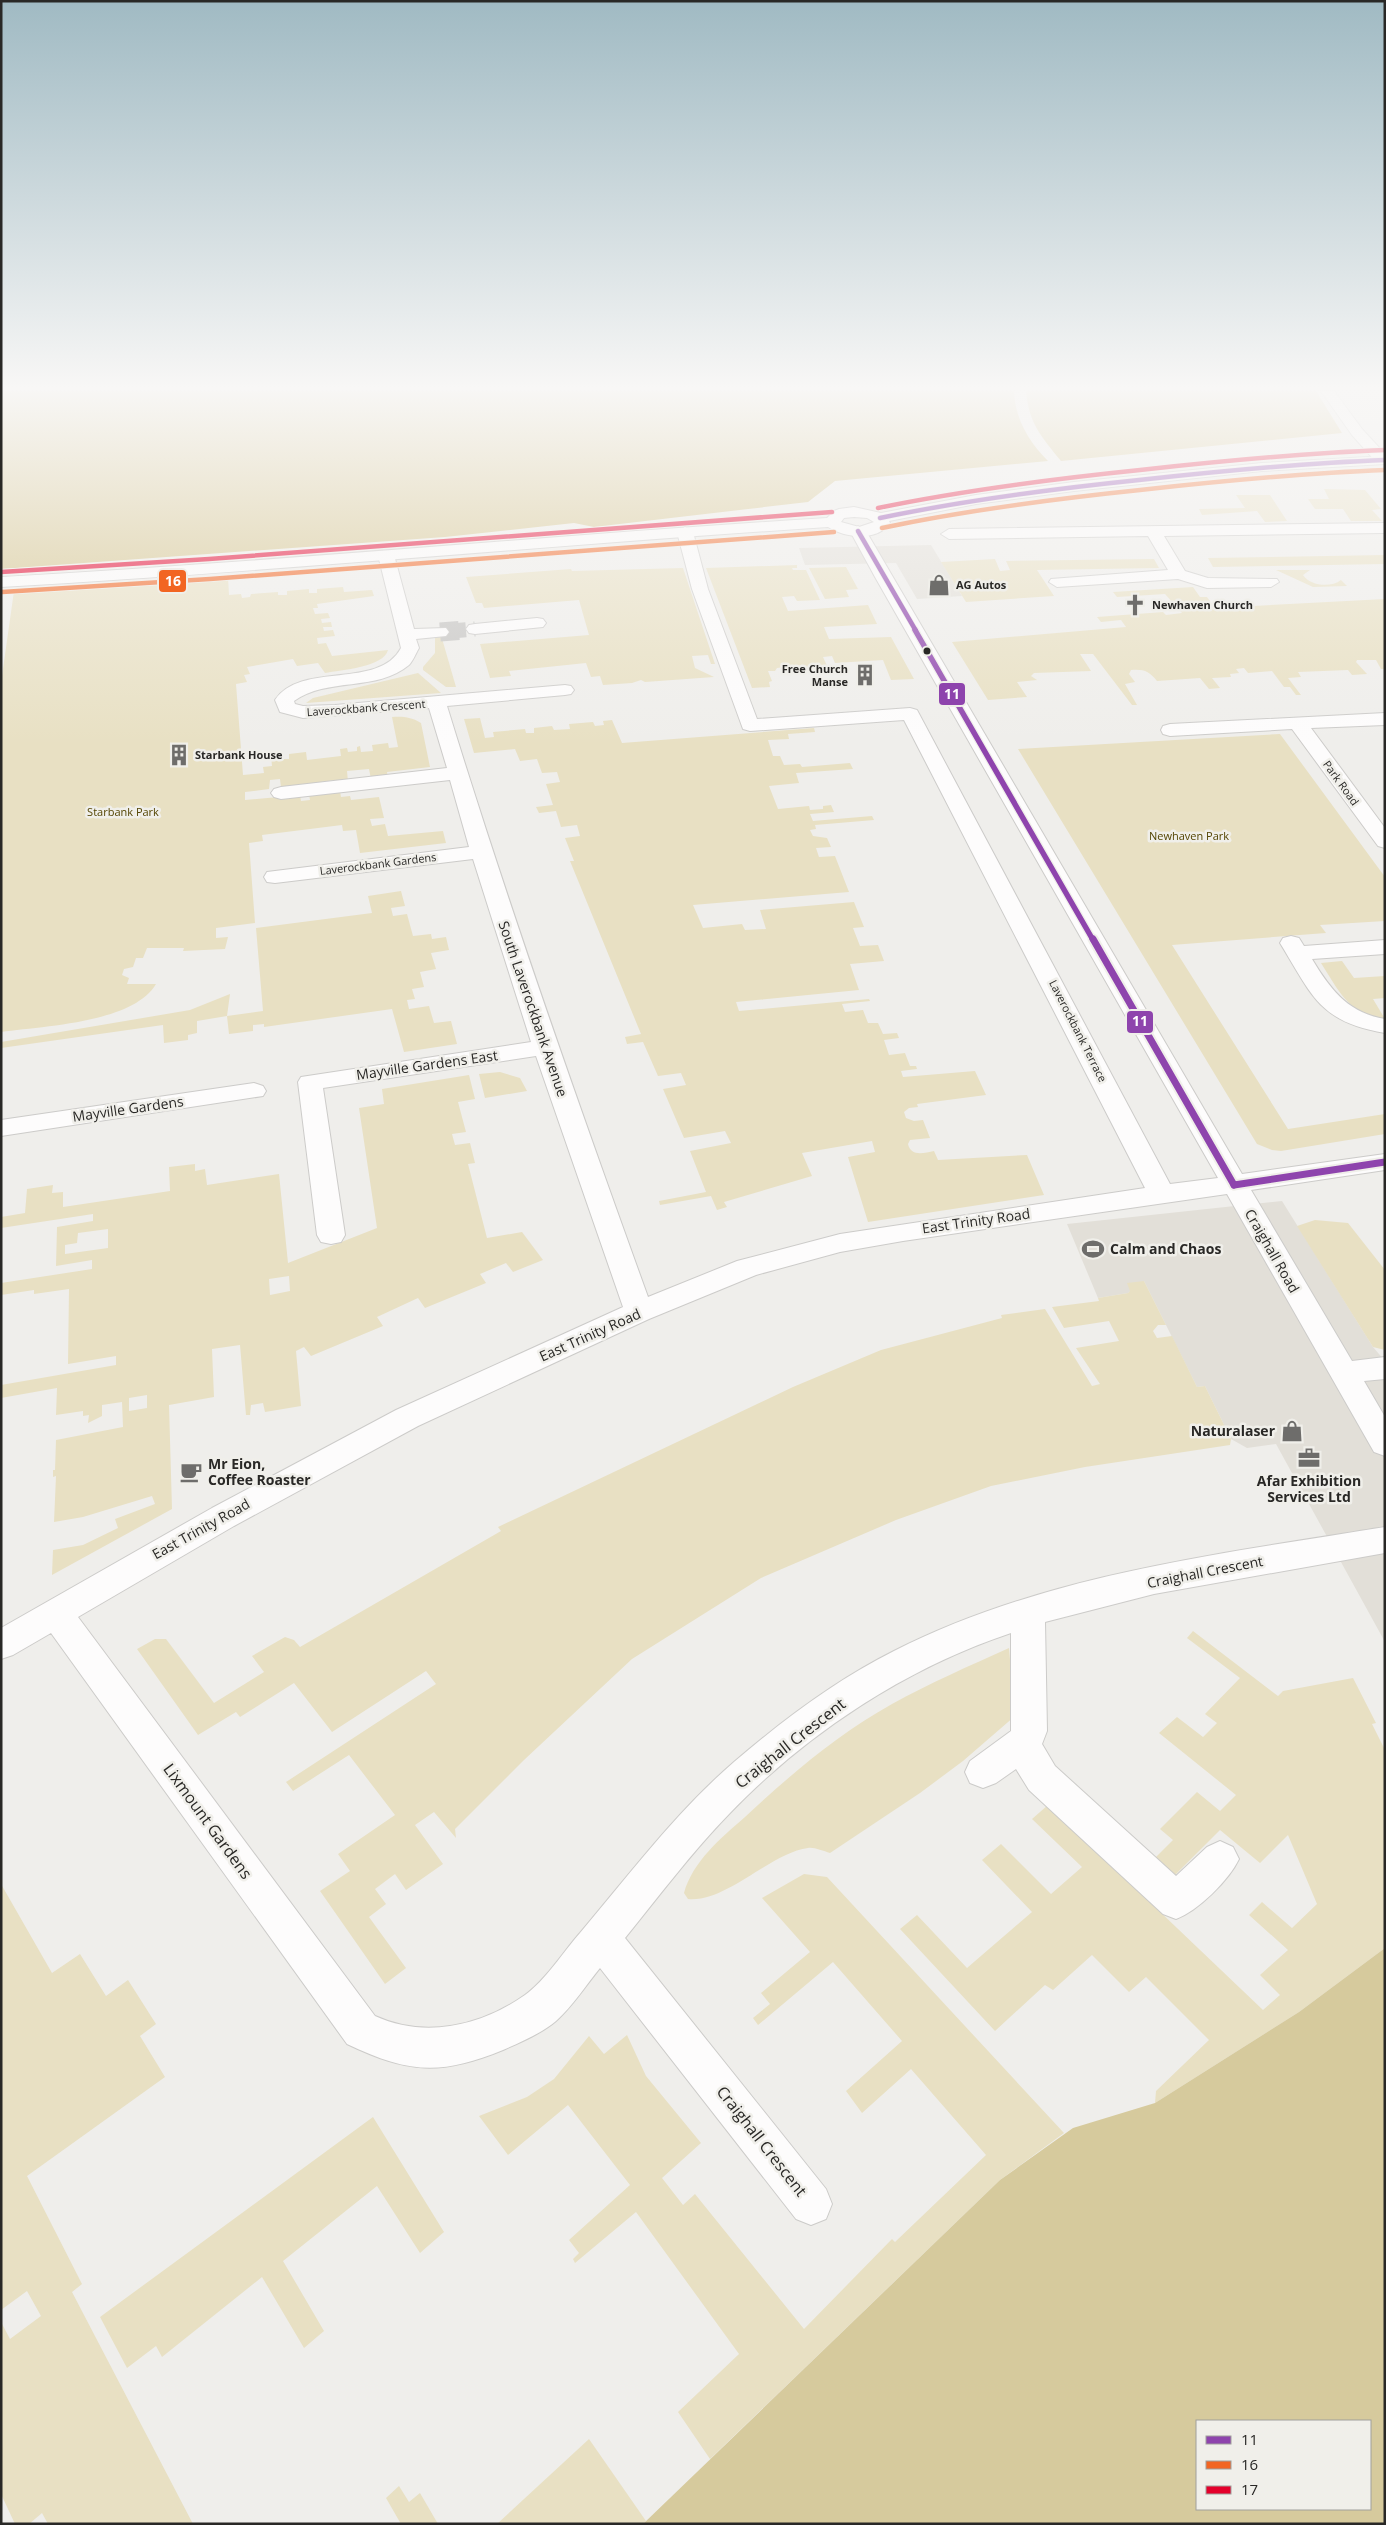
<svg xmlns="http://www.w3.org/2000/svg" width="1386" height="2525" font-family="'Open Sans',sans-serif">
<rect width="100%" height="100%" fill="#efeeeb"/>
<g fill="#e2dfd8">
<polygon points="931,545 962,596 917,599 896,563 805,565 799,548"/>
<polygon points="1282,1201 1373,1347 1385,1361 1385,1642 1276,1444 1247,1448 1231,1439 1205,1386 1197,1387 1144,1281 1128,1293 1098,1298 1067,1224"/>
</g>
<g fill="#e8e0c3" fill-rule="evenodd">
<polygon points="1324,489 1365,490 1381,509 1372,510 1382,521 1351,521 1343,509 1315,509 1308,499 1329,499"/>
<polygon points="1236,495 1270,495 1287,521 1265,522 1257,511 1202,515 1199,509 1245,508"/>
<polygon points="1385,555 1385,564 1213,567 1208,558"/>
<polygon points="995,559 1000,571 1010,570 1006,561 1154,559 1159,568 1037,570 1054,596 966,602 941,562"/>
<polygon points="797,565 797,568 792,568 793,570 806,570 820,600 797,601 794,596 782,597 788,611 868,605 877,624 824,627 829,639 891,637 914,679 891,680 883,660 835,663 832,656 823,657 829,670 819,671 818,668 790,670 785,667 777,668 775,671 768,671 772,681 769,682 770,687 752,688 706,568"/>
<polygon points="846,567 858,589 846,590 849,597 825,599 809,568"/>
<polygon points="683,568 715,664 711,664 708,655 692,656 695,668 714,677 645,682 641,680 632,683 603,685 600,676 591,677 586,663 509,671 511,676 490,678 480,644 589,635 579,600 484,608 482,603 476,603 466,577 571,569 572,571"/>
<path d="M1276,570H1310L1303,575C1310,586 1331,588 1341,580L1347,586L1313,587Z"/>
<path d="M228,577L229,595L241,594L242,598L250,597L251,594L278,592V595H287V591L309,589V593H317V589L343,587L344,592L372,590L374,596L317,604L318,608H313L315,614L328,613L330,618L321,619L322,623L331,622L332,627H323L324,631L333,630L335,636L317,638L318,644L326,643L332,656L388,650C384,667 341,670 325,673L318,663L297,666L293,659L247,667L250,674L244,675L247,682L236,684L243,775L264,773L263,767L272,766L271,756L280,755V759H289V754L306,752L307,760L341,756L340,749L347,748L348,752L357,751V747L360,746L361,752L373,751L372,745L388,743L389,748L398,747L392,717C402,716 412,717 421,723L430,767L387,772L388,778L371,779L369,769L347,771L348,782L336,783L335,780L313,783V786L281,787L280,779L270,780L269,789L245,792V800L300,795L301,801L310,800L309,794L340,791L341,797L350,796L351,800L379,797L384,818L370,819L372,826L385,824L388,836L443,831L446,843L360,853L356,830L343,831L342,825L262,835L263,841L249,843L255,923L216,928V938L228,937L225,949L183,951L184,948H147L143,958H136L133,967L124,969L122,975L129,978L127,984H156C133,1023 44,1026 1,1032V683L14,591Z"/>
<path d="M1193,587L1200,597H1207L1215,608L1385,599V669H1381L1376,660H1357L1356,662L1367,674L1352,675L1348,670L1298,672L1301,677L1288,678L1301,695H1296L1290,687H1284L1272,671L1248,673L1244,668L1236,669L1239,673L1230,674L1231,677L1212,678L1220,688L1209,689L1200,678L1157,681C1149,671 1144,669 1131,670L1129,674L1135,682L1125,684L1137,705H1132L1093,654H1080L1091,671L1034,673L1031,676L1037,680L1017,682L1027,697L988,700L952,642L1126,627L1121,620L1101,622L1097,617L1163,612L1166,615L1182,613L1165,594L1117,597L1113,592Z"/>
<polygon points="441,635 456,687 446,687 423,670 423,667 435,653 435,636"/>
<polygon points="418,673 441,693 306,703 313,698"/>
<path d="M480,718L485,738L494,737L493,732L525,729L526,733H534V728L552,726L554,730L570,729L569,724L593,722L595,726L604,725L603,721L612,720L622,743L814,728L815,732L788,734L789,739L768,740L773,756H780L784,765L800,764L802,767L850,763L853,769L796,773L799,783L769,786L778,809L809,806L810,810L823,809V806L831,805L834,812L810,814L813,821L872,816L874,820L815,825L816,829L810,830L813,836L827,838L831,847L816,848L819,857L835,856L849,892L693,905L703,928L742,924L745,930L766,929L760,910L854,902L864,927L853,928L860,946L878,945L884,961L850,964L859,990L736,1002L739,1011L869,999L870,1001L842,1004L845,1012L863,1010L868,1023H878L883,1034L897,1033L899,1038L884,1040L889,1055L905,1053L910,1066H916L917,1069L901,1071L903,1077L975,1071L986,1095L917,1104L918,1107L909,1108L904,1112L906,1118L914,1121L923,1120L930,1138L910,1140L908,1144C911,1157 924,1153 934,1151L938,1160L1027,1155L1044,1195L868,1222L848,1157L875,1152L872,1141L802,1153L812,1176L724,1202L727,1207L717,1210L711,1196L660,1205L659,1201L706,1192L690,1151L731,1143L725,1131L684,1138L663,1089L686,1085L681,1073L658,1076L643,1042L627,1044L625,1037L641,1034L570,861H574L565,838L580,836L577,825L561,827L556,811L539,813L536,807L553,805L546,784L560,782L557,772L542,773L537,759L520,761L515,749L474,753L464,719Z"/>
<polygon points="1280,734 1385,877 1385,921 1320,925 1326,933 1172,945 1288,1129 1385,1114 1385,1134 1281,1151 1272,1150 1257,1144 1018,749"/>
<polygon points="401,891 405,906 391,908 393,916 407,914 413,936 431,934 432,939 446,937 449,950 431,953 436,969 420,972 424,987 412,989 415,999 407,1000 409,1009 429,1006 434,1023 451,1021 457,1044 404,1052 392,1009 264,1027 264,1024 253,1025 253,1031 229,1034 227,1016 197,1021 197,1033 188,1035 188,1040 164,1043 163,1025 1,1048 1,1042 190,1010 230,994 227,1016 263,1011 256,928 372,913 368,896"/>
<path d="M1342,961L1354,978L1385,976V998L1373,999L1385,1019C1348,1014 1339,991 1321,963Z"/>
<polygon points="500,1072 520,1078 527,1091 485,1098 479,1074"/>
<path d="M469,1075L475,1099L458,1102L466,1132L452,1134L455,1145L470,1143L475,1163L468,1164L487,1238L522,1232L543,1260L513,1272L506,1263L480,1274L486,1283L425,1308L418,1298L377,1317L383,1326L311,1356L304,1347L296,1351L301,1406L265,1412L263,1403L251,1405L250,1415H246L240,1345L212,1349L214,1397L169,1405L172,1509L52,1575L53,1550L83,1545L118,1528L115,1519L155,1504L152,1496L83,1517L54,1522L56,1476L53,1477V1470H55L56,1440L123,1427L122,1402L102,1405V1416L88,1423L89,1415L83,1416V1411L56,1415L57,1388L1,1398V1385L116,1365V1356L68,1364L69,1289L34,1294V1290L1,1295V1283L92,1269V1260L56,1266L57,1227L93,1221V1214L1,1228V1217L25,1213L27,1189L53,1185L52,1193L63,1192V1207L170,1191L169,1167L195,1164V1171L205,1169L207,1185L279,1174L288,1263L377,1228L359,1108L384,1104L382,1089ZM108,1229V1248L65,1254V1245L77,1243L78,1233ZM289,1276L290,1291L270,1295L269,1279ZM147,1395V1408L129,1411V1398Z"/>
<polygon points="1315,1220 1348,1223 1385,1270 1385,1350 1373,1347 1297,1226"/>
<polygon points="1144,1281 1166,1325 1158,1325 1153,1331 1157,1338 1172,1336 1197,1387 1205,1386 1231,1439 1230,1445 1085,1467 991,1486 896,1520 761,1578 632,1659 524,1760 455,1829 456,1838 434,1812 415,1825 443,1864 406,1890 395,1874 375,1889 386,1904 369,1917 406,1968 385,1984 320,1891 350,1871 338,1854 395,1815 349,1755 293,1791 286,1782 436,1684 426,1671 332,1732 294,1683 240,1717 236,1712 198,1735 137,1649 155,1639 166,1639 214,1703 264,1672 252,1656 285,1637 294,1640 300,1647 501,1531 498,1527 793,1387 881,1350 1002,1318 1001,1315 1045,1309 1092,1386 1100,1384 1076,1348 1119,1341 1109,1321 1064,1328 1052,1307 1099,1301 1098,1298 1128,1293 1130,1291 1127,1283"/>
<polygon points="1193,1631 1278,1696 1283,1691 1353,1678 1376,1723 1372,1724 1385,1750 1385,1948 1299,2012 1155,2103 1156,2091 1209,2040 1146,1977 1129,1992 1092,1955 1053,1990 1045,1985 995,2031 900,1929 917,1915 967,1968 1032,1912 982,1860 1001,1844 1051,1894 1082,1867 1032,1819 1048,1805 1263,2010 1280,1995 1260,1975 1288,1950 1249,1915 1262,1902 1292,1928 1317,1904 1288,1835 1260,1863 1220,1830 1173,1877 1153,1860 1173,1840 1160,1829 1197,1792 1220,1811 1236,1795 1159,1733 1177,1717 1203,1737 1217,1723 1205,1714 1240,1678 1187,1638"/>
<path d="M1009,1648L1015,1716L963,1761L920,1793L830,1853C823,1851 814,1847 808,1848C770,1853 726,1903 688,1899L684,1893C693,1861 721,1838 745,1817C790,1775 838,1734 892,1704C930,1683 969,1666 1009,1648Z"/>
<polygon points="804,1874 827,1877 1064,2133 1000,2180 710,2459 678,2412 739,2354 636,2212 575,2263 573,2259 579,2253 569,2240 630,2185 568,2105 508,2155 479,2116 527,2097 554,2079 589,2036 604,2054 627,2035 646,2076 701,2143 662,2178 683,2205 695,2194 804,2329 892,2239 895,2242 986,2155 911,2069 862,2113 846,2091 902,2041 833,1962 758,2025 753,2018 770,2004 761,1993 810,1952 762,1898"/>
<polygon points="1,1884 52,1973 80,1954 106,1996 128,1980 156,2024 140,2036 165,2077 27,2176 82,2284 72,2292 193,2524 48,2524 42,2513 29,2524 15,2524 1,2494 1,2322 10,2339 41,2316 27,2291 1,2310"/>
<polygon points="373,2117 444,2232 420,2253 377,2186 283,2261 324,2331 304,2348 262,2277 162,2357 156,2346 127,2368 100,2317"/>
<polygon points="589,2439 646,2521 643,2524 497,2524"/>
<polygon points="399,2486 409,2502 420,2493 438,2524 401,2524 386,2498"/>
</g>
<path fill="#d6ca9d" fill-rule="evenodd" d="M1385,1948V2524H643L1000,2180L1073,2128L1155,2103L1299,2012ZM1197,2421H1370V2509H1197Z"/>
<g fill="#d4c48c">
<path d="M1,391H1014C1015,419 1029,442 1048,461L835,481L808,502L594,527L574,523L445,537L1,569Z"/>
<path d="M1026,391H1316L1342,433L1061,461C1041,436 1029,424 1026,391Z"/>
</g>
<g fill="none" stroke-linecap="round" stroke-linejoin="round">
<polyline stroke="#c7c6c4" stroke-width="15" stroke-dasharray="15 8" stroke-linecap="butt" points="451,631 475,629"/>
<polyline stroke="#c7c6c4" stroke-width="19" stroke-dasharray="19 10" stroke-linecap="butt" points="440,632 465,630"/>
<g stroke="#cccbc9" stroke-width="2">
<g id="minor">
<polygon points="1321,391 1334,391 1362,429 1385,454 1385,464 1377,463 1352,435"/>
<polygon points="1385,523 1385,533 1164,536 1185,571 1208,578 1277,579 1279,582 1271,587 1207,588 1178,579 1057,587 1049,582 1051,579 1168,570 1148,536 949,539 941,534 949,529"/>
<path d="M858,526L866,531L1242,1174L1385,1154V1170L1251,1190L1352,1361L1385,1357V1379L1364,1381L1385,1417V1456L1374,1452L1227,1194L903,1241L840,1252L756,1275L649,1319L418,1426L234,1526L78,1617L375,2016C425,2039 481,2026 525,1995C545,1981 564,1951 580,1933C629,1875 676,1812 734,1762C783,1720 836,1680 894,1651C1045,1574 1220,1554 1385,1527V1553L1154,1594L1045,1622L1047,1731L1042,1744L1055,1766L1176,1876L1207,1847L1220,1841L1233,1847L1239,1859C1229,1880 1198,1911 1176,1919L1163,1914L1029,1790L1016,1769L996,1783L983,1788L970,1783L965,1772L970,1761L1011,1731V1633C906,1668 807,1733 730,1813C692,1852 659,1896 625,1938L826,2189L832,2204L826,2219L811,2225L796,2219L600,1968C586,1985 573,2006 556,2021C542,2033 521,2042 503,2050C440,2076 408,2073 347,2044L51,1633L13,1655L1,1659V1628L212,1508L396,1410L623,1307L536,1056L323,1088L345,1235L341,1242L331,1244L321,1242L317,1235L298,1082L301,1077L531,1042L473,859L275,883L267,882L264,877L267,872L275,871L469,847L450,780L281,799L274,797L271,793L274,789L281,787L447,768L429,708L303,718L280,712L275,700C301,661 379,690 401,648L378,555L380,552H392L394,555L414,629L446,628L449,632L446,636L416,639L419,648C416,653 413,661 409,665C377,692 327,677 294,701L295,704L303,706L335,705L565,685L571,686L574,690L571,694L565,695L447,706C508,905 577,1101 648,1297L737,1261L840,1234L1145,1188L904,720L750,731L743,729L692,589L677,532L685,527L693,532L708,589L757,719L910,708L917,710L1170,1184L1218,1178L875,577L850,531Z"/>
<polygon points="537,618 543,619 546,623 543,627 475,634 469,633 466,629 469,625 475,624"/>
<polygon points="1385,713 1385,725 1311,728 1385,828 1385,848 1378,846 1292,729 1170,736 1163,734 1161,730 1163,726 1170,724"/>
<path d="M1291,936L1299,938L1304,946L1385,940V954L1312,959C1330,989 1348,1013 1385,1019V1033C1319,1022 1312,995 1280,943L1283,938Z"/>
<polygon points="254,1083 263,1086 266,1091 263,1096 1,1136 1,1120"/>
</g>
</g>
<g stroke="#cccbc9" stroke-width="2">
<path id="major" d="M1385,456V464L1262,471L1074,491L976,504L889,521L890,523C877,542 845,538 828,527C552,545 277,571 1,587V577C277,562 551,535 827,518L834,511L839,509L854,507L881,513L976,495L1074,482L1262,463ZM854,517L867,518L874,522L859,527L841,522L844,518Z"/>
</g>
<use href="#minor" fill="#fdfcfc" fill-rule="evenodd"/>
<use href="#major" fill="#fdfcfc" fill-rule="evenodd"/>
<g stroke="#f0efea" stroke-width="6">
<g id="bus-1-far2">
<path d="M880,518C966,500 1052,489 1139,480C1221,471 1303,463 1385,460"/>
<polyline points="858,531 916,631"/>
</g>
</g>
<g stroke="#f0efea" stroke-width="8">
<polyline id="bus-1-far1" points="915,630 1093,940"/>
</g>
<g stroke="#f0efea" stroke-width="11">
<g id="bus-1">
<polyline points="1093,939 1234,1185"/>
<polyline points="1234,1185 1385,1162"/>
</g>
</g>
<g stroke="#f0efea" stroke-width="6">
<g id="bus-2">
<path d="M882,528C967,510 1053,499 1140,490C1222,481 1303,473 1385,470"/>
<polyline points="2,592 210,579 834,532"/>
</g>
</g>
<g stroke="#f0efea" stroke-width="6">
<g id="bus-3">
<path d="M878,508C965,490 1052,479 1140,470C1222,461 1303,453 1385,450"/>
<polyline points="1,572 209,559 832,512"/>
</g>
</g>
<use href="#bus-1-far2" stroke="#8e44ad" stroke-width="4.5"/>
<use href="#bus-1-far1" stroke="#8e44ad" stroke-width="5.5"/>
<use href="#bus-1" stroke="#8e44ad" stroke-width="7"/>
<use href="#bus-2" stroke="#f26522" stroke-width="4.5"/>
<use href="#bus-3" stroke="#e4002b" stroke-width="4.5"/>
</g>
<linearGradient id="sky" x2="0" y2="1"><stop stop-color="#a0bac3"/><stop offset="0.52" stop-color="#f8f7f6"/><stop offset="1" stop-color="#f8f7f6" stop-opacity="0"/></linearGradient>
<rect width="1386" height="745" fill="url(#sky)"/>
<defs>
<g id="shop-bare" transform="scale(1.725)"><path d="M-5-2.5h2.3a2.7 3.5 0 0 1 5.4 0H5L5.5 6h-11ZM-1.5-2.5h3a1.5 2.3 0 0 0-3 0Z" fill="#6e6d6b" stroke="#f0efea" stroke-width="2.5" paint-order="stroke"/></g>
<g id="church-bare" transform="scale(1.725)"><path d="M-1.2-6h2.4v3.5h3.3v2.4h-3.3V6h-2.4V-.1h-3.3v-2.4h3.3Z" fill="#6e6d6b" stroke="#f0efea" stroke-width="2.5" paint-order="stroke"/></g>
<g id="building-bare" transform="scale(1.725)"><path d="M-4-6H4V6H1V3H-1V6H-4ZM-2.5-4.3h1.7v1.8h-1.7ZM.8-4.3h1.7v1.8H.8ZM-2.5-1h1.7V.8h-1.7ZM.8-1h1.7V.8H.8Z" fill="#6e6d6b" stroke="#f0efea" stroke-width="2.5" paint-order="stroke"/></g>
<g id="stadium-bare" transform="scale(1.725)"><path d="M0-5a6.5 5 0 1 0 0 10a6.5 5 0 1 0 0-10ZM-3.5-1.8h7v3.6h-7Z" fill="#6e6d6b" stroke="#f0efea" stroke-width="2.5" paint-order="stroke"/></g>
<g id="office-bare" transform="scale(1.725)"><path d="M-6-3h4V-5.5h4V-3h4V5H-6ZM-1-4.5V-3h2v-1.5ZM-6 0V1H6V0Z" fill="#6e6d6b" stroke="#f0efea" stroke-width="2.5" paint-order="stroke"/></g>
<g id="cafe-bare" transform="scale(1.725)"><path d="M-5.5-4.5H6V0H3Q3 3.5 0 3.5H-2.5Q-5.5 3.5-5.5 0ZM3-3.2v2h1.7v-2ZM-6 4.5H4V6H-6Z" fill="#6e6d6b" stroke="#f0efea" stroke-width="2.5" paint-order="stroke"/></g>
</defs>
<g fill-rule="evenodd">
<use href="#shop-bare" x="939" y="585"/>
<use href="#church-bare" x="1135" y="605"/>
<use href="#building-bare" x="865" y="675"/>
<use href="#building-bare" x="179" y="755"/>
<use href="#stadium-bare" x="1093" y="1249"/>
<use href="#shop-bare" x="1292" y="1431"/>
<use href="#office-bare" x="1309" y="1458"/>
<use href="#cafe-bare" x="191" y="1472"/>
</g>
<circle fill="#292826" stroke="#f0efea" stroke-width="2" cx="927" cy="651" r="4.5"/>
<g text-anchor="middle" stroke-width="5" stroke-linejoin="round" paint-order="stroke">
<g font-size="11" font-weight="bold" fill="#292826" stroke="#f0efea" text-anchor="start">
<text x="956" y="589">AG Autos</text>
<text x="1152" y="609">Newhaven Church</text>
<text x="848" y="673" text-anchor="end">Free Church<tspan x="848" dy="13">Manse</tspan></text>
<text x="195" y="759">Starbank House</text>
</g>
<g font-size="11" fill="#292826" stroke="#f0efea">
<text transform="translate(366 708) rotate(-4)" y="4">Laverockbank Crescent</text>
<text transform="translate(1341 783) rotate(54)" y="4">Park Road</text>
<text transform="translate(378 864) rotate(-7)" y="4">Laverockbank Gardens</text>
<text transform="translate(1078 1031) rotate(63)" y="4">Laverockbank Terrace</text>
</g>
<g font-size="11" fill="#544503" stroke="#f0efea">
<text x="123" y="816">Starbank Park</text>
<text x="1189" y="840">Newhaven Park</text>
</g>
<g font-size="14" fill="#292826" stroke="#f0efea">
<text transform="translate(533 1009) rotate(71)" y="5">South Laverockbank Avenue</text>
<text transform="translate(427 1065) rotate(-8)" y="5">Mayville Gardens East</text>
<text transform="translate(128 1109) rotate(-8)" y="5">Mayville Gardens</text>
<text transform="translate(976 1221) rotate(-8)" y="5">East Trinity Road</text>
<text transform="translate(1272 1251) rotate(60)" y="5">Craighall Road</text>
<text transform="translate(590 1335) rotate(-24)" y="5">East Trinity Road</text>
<text transform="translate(201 1529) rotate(-29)" y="5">East Trinity Road</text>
<text transform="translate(1205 1572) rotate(-11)" y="5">Craighall Crescent</text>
</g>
<g font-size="14" font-weight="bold" fill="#292826" stroke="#f0efea" text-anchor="start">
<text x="1110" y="1254">Calm and Chaos</text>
<text x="1275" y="1436" text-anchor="end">Naturalaser</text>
<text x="208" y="1469">Mr Eion,<tspan x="208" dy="16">Coffee Roaster</tspan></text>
<text x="1309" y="1486" text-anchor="middle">Afar Exhibition<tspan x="1309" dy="16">Services Ltd</tspan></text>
</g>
<g font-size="16" fill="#292826" stroke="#f0efea">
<text transform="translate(790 1743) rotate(-38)" y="6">Craighall Crescent</text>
<text transform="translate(208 1821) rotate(54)" y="6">Lixmount Gardens</text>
<text transform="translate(762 2141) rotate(52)" y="6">Craighall Crescent</text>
</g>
</g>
<g stroke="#f0efea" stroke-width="2">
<rect x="158" y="569" width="29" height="24" rx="5" fill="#f26522"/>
<rect x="938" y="682" width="28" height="24" rx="5" fill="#8e44ad"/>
<rect x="1126" y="1010" width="28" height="24" rx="5" fill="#8e44ad"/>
</g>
<g font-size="14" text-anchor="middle" font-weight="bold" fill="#fff">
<text x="173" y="586">16</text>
<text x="952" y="699">11</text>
<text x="1140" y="1026">11</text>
</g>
<rect width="1386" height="2525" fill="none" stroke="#292826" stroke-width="5"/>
<rect x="1196" y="2420" width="175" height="90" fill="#f0efea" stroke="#a09f9c"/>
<rect x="1206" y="2436" width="25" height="8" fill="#8e44ad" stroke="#a09f9c"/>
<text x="1241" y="2445" font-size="15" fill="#292826">11</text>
<rect x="1206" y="2461" width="25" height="8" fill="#f26522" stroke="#a09f9c"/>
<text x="1241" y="2470" font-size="15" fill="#292826">16</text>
<rect x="1206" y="2486" width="25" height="8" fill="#e4002b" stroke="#a09f9c"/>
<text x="1241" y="2495" font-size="15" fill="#292826">17</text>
</svg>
